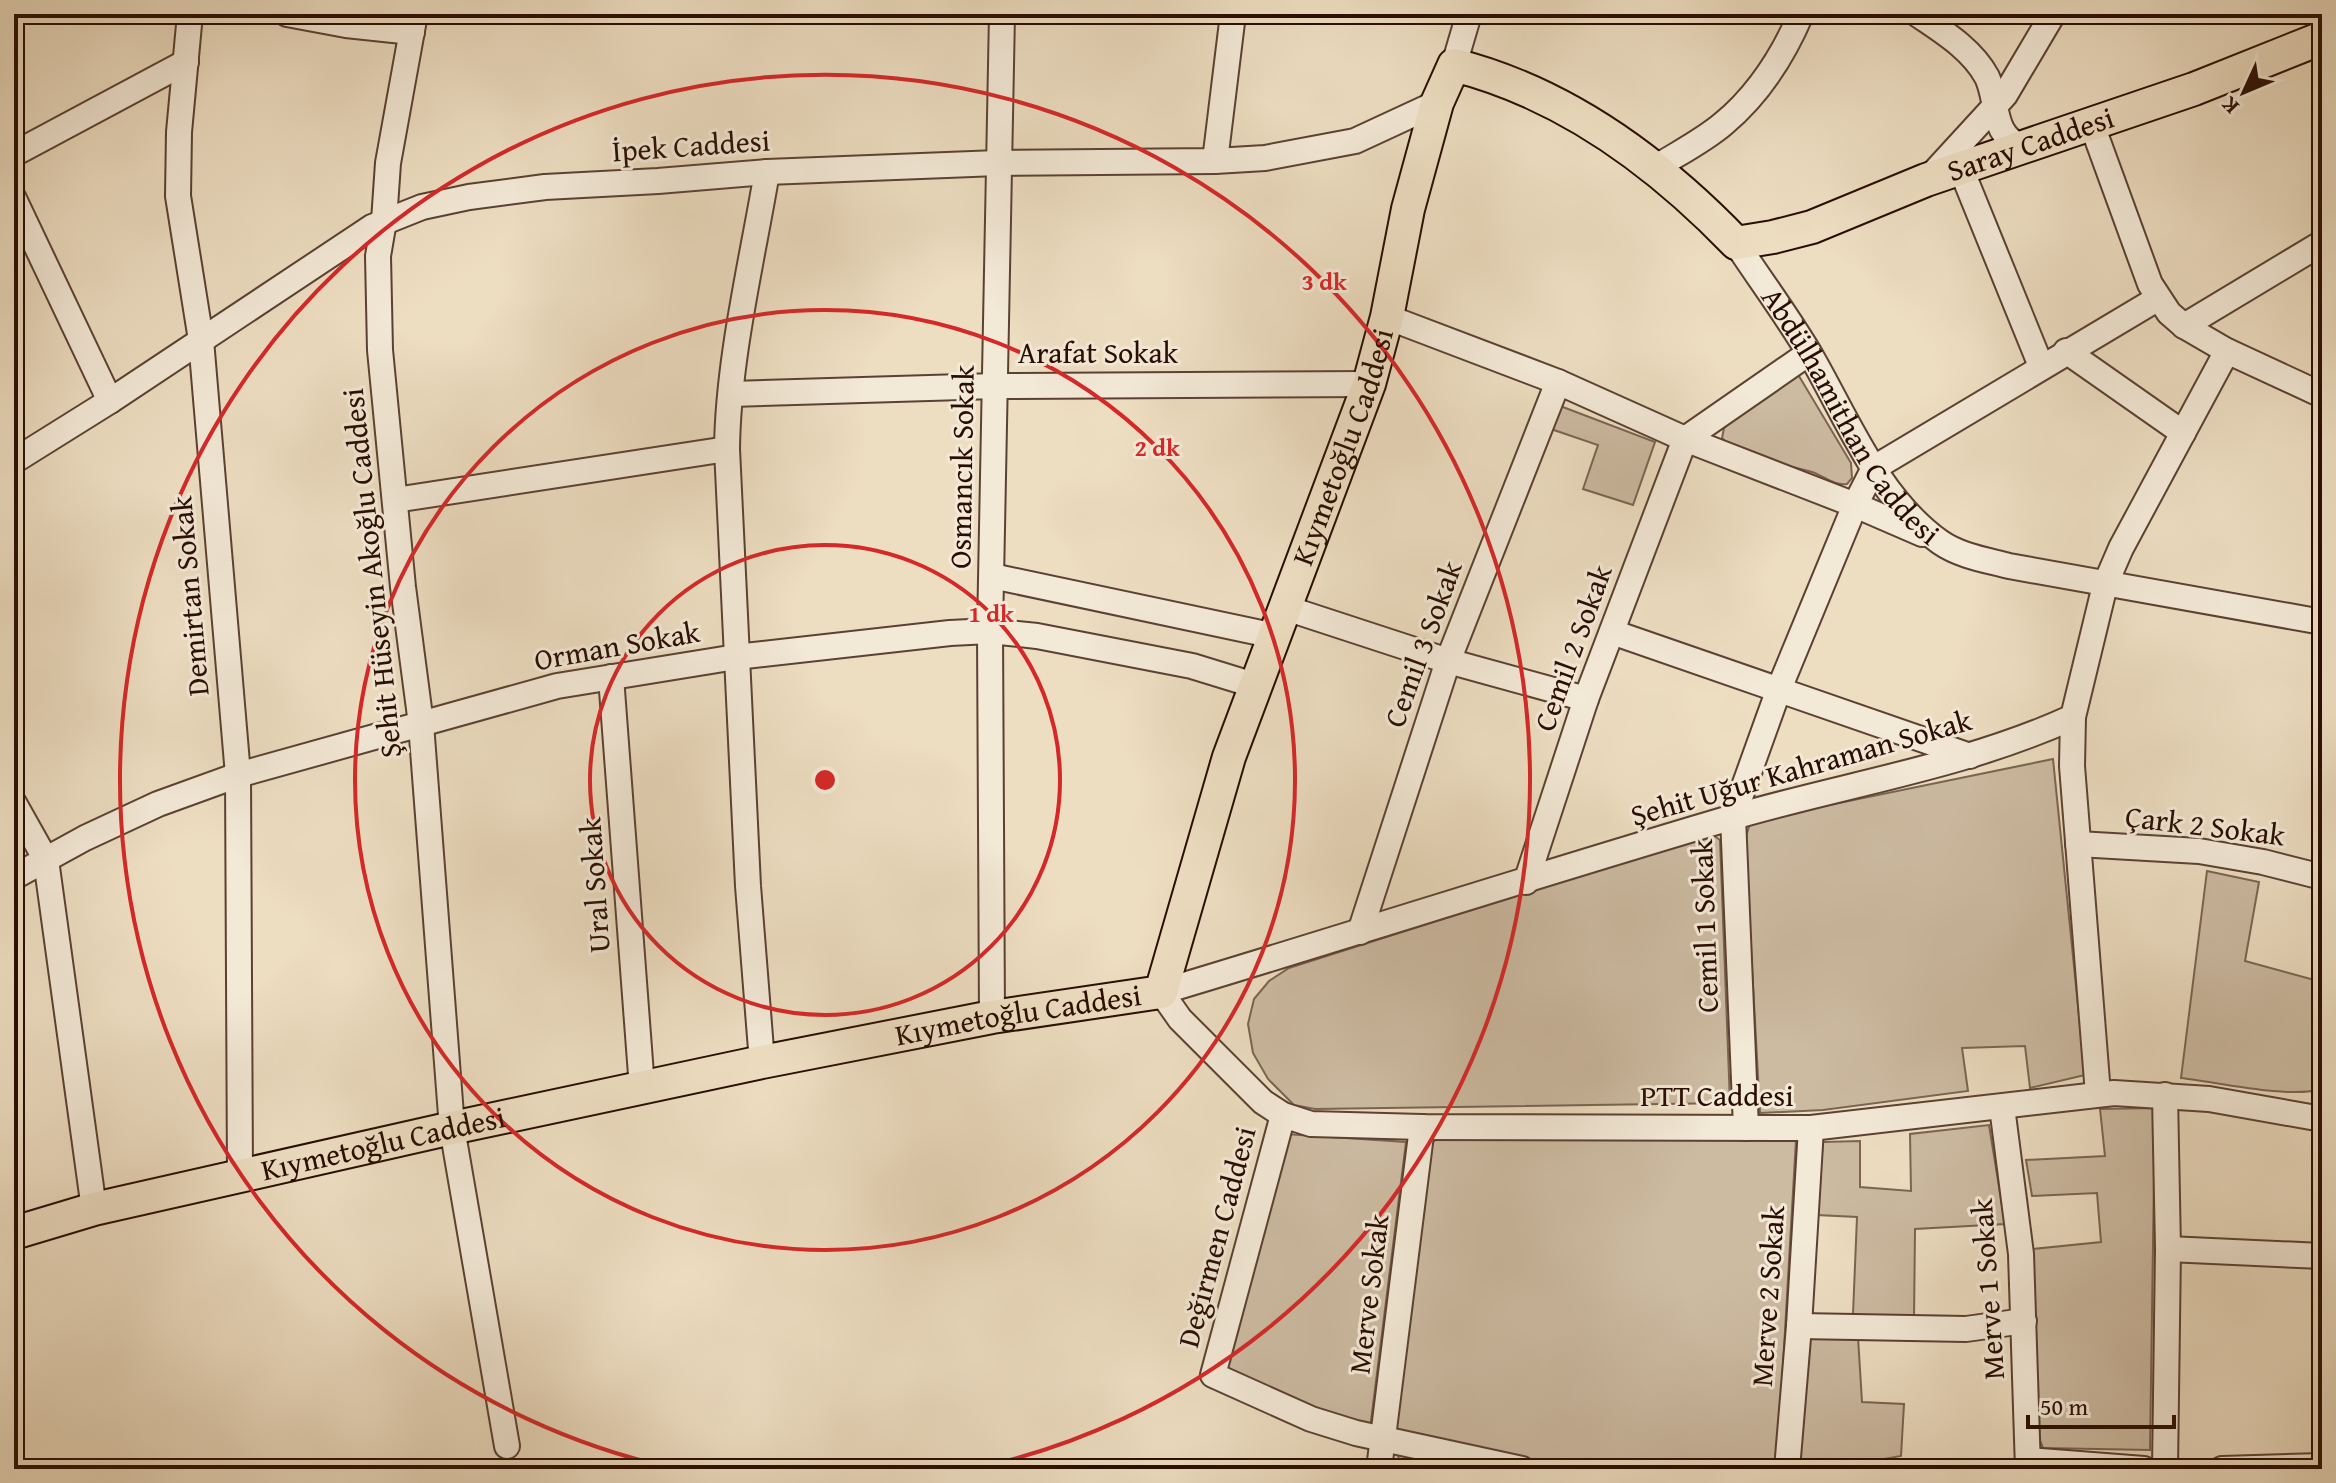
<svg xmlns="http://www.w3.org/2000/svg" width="2336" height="1483" font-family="'Gentium Book Plus',serif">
<rect width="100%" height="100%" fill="#edddc1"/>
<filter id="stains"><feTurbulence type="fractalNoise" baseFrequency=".0025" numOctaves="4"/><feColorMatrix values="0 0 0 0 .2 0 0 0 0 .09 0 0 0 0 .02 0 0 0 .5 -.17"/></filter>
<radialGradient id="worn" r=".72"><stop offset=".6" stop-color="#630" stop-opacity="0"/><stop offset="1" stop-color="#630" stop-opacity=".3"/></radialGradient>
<g fill="#ccbaa1" stroke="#7b6452" stroke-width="2">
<path d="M1796,371L1851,463L1852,478L1847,484C1834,486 1824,476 1812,472C1784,463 1742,461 1722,438L1724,428L1732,420Z"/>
<polygon points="1555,404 1655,442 1633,505 1583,489 1598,445 1548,428"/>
<polygon points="2053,759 2085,1075 2030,1088 2025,1046 1962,1048 1968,1091 1823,1110 1760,1113 1745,839 1751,821"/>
<polygon points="1713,835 1720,840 1730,1103 1315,1109 1294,1105 1268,1079 1253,1053 1248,1024 1254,999 1269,981 1289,968 1697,838"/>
<path d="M2207,871L2259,882L2245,961L2322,982V1089C2289,1099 2217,1082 2181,1078Z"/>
<polygon points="2155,1108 2150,1450 2043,1448 2036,1431 2033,1249 2101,1242 2097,1193 2032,1196 2026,1160 2105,1156 2100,1109"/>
<polygon points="1989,1125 2005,1224 1915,1229 1914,1320 1853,1314 1857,1217 1817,1215 1823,1142 1860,1141 1860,1187 1911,1191 1910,1134"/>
<polygon points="1285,1134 1406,1142 1370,1429 1340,1423 1225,1371"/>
<polygon points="1435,1140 1796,1140 1777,1469 1567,1469 1395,1433 1424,1152"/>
<polygon points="1800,1335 1858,1337 1862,1402 1904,1404 1901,1456 1828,1469 1795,1469"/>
<polygon points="1399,1453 1472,1469 1397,1469"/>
</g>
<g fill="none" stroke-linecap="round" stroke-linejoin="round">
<g stroke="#5b4132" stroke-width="28">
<g id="minor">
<polyline points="190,14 179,132 178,196 201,340 238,775 240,1176"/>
<polyline points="287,14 346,25 412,32"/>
<polyline points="415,14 388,163 384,221 378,256 380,350 403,587 421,724 452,1128 507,1446"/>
<path d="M1917,14C1942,31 1972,49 1987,77C1999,103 1991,135 2022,147"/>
<polyline points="1454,65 1469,14"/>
<polyline points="2092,125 2150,284 2169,313 2184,326 2227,351 2322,395"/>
<polyline points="14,154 186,62"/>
<polyline points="1215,161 1233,14"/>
<path d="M1655,168C1677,154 1703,141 1723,124C1758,95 1783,56 1801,14"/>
<polyline points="1961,169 2041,366"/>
<polyline points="1927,180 2005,95 2053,14"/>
<polyline points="14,199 110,401"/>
<path id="s1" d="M1736,243C1761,281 1788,317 1811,356C1848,420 1878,498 1940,542C1960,556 1986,560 2009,566L2322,622"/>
<polyline points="1387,317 1558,382 1685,439 1855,505 1779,689 1733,817 1746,1128"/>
<polyline points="2184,326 2322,243"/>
<polyline points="2066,351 2183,433"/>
<path d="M2227,351L2121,548L2105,585L2073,717C1964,767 1845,784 1730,818C1540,874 1351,935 1161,992L1180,1019L1263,1102L1283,1115L1311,1124L1422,1127L1811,1128L2114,1093L2209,1099L2322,1119"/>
<polyline points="731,394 996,386 1369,384"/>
<polyline points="14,461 110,401 372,227 422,207 469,197 545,187 658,181 767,172 998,163 1215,161 1265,158 1355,141 1437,103"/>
<polyline points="395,500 727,449"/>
<polyline points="1922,534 1855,505 1874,468 2157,299"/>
<polyline points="992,576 1275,636"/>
<polyline points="1286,608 1448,661 1586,699"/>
<polyline points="1612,632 1970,756"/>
<polyline points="611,677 642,1088"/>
<polyline points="2073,717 2072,766 2098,1094"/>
<polyline points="14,803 46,860 94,1209"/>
<polyline points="2078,844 2199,851 2263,862 2322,877"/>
<polyline points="14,877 85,838 158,804 238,775 557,686 736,657 950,633 990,631 1037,636 1192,666 1257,686"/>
<polyline points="1526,882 1586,699 1685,439 1809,353"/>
<polyline points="1360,932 1448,661 1558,382"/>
<polyline points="992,1017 990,631 1002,14"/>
<path d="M762,1062L748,886L727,449C728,359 752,261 767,172"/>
<polyline points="2002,1107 2021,1254 2028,1469"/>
<polyline points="1283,1115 1213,1375 1311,1419 1356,1433 1522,1469"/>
<polyline points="2168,1249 2322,1256"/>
<polyline points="1799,1326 1966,1329 2024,1321"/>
<polyline points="2029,1460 2144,1469"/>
<polyline points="1379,1469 1422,1127"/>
<polyline points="1787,1469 1799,1326 1811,1128"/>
<polyline points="2165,1469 2168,1249 2165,1095"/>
<polyline points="2222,1469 2322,1466"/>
</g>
</g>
<g stroke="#2a0d02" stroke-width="36">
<g id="major">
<path id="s2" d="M14,1233L94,1209L452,1128L762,1062L992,1017L1161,992L1229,757L1369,384L1387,317L1408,209L1437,103L1454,65C1565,93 1658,162 1736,243L1773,237L1812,227L1926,180L2194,89L2322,38"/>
</g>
</g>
<use href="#minor" stroke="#f3e9d7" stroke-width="24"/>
<use href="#major" stroke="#edddc1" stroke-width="32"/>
</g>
<g fill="none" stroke="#d62828" stroke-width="4">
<circle cx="825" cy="780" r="235"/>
<circle cx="825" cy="780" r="470"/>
<path d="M672 1468A705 705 0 1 1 978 1468"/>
</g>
<g text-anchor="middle" stroke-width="6" stroke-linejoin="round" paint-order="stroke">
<g font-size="30" fill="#2a0d02" stroke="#f3e9d7">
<text dy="10" stroke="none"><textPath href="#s2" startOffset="2796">Saray Caddesi</textPath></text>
<text transform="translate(691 146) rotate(-4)" y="10">İpek Caddesi</text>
<text x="1098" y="363">Arafat Sokak</text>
<text dy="10" stroke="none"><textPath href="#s1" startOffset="208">Abdülhamithan Caddesi</textPath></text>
<text dy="10" stroke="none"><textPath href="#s2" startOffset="1748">Kıymetoğlu Caddesi</textPath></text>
<text transform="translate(962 467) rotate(-89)" y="10">Osmancık Sokak</text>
<text transform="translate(372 573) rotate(-96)" y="10">Şehit Hüseyin Akoğlu Caddesi</text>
<text transform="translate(190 596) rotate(-95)" y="10">Demirtan Sokak</text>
<text transform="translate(1423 644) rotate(-70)" y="10">Cemil 3 Sokak</text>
<text transform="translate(617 646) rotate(-10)" y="10">Orman Sokak</text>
<text transform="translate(1573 648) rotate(-70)" y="10">Cemil 2 Sokak</text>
<text transform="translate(1801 768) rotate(-16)" y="10">Şehit Uğur Kahraman Sokak</text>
<text transform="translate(2205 826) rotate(7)" y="10">Çark 2 Sokak</text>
<text transform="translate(595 885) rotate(-94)" y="10">Ural Sokak</text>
<text transform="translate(1705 926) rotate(-92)" y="10">Cemil 1 Sokak</text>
<text dy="10" stroke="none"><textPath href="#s2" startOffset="1028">Kıymetoğlu Caddesi</textPath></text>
<text x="1717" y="1106">PTT Caddesi</text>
<text dy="10" stroke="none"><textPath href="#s2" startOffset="380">Kıymetoğlu Caddesi</textPath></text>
<text transform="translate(1217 1237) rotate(-75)" y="10">Değirmen Caddesi</text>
<text transform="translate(1988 1289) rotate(-94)" y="10">Merve 1 Sokak</text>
<text transform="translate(1369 1294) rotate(-83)" y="10">Merve Sokak</text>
<text transform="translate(1768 1296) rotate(-86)" y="10">Merve 2 Sokak</text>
</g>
</g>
<circle cx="825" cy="780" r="12" fill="#d62828" stroke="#f3e9d7" stroke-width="4"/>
<g font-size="24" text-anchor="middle" font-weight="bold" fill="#d62828" stroke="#f3e9d7" stroke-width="6" stroke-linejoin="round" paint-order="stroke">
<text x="1324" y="290">3 dk</text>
<text x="1157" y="456">2 dk</text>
<text x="991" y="622">1 dk</text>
</g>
<rect width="2336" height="1483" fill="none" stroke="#edddc1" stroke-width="48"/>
<rect x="16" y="16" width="2304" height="1451" fill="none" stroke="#2a0d02" stroke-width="4"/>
<rect x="24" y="24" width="2288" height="1435" fill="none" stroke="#2a0d02" stroke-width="2"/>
<g transform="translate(2244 92) rotate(226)" stroke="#f3e9d7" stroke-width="6" paint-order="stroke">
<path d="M0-6L14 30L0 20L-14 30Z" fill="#2a0d02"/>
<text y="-12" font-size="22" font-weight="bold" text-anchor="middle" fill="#2a0d02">K</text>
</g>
<path d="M2028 1415v12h146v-12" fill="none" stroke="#2a0d02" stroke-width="4"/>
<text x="2040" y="1415" font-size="24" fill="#2a0d02" stroke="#f3e9d7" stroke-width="6" paint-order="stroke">50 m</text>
<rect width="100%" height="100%" filter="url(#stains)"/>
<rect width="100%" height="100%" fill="url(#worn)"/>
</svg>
